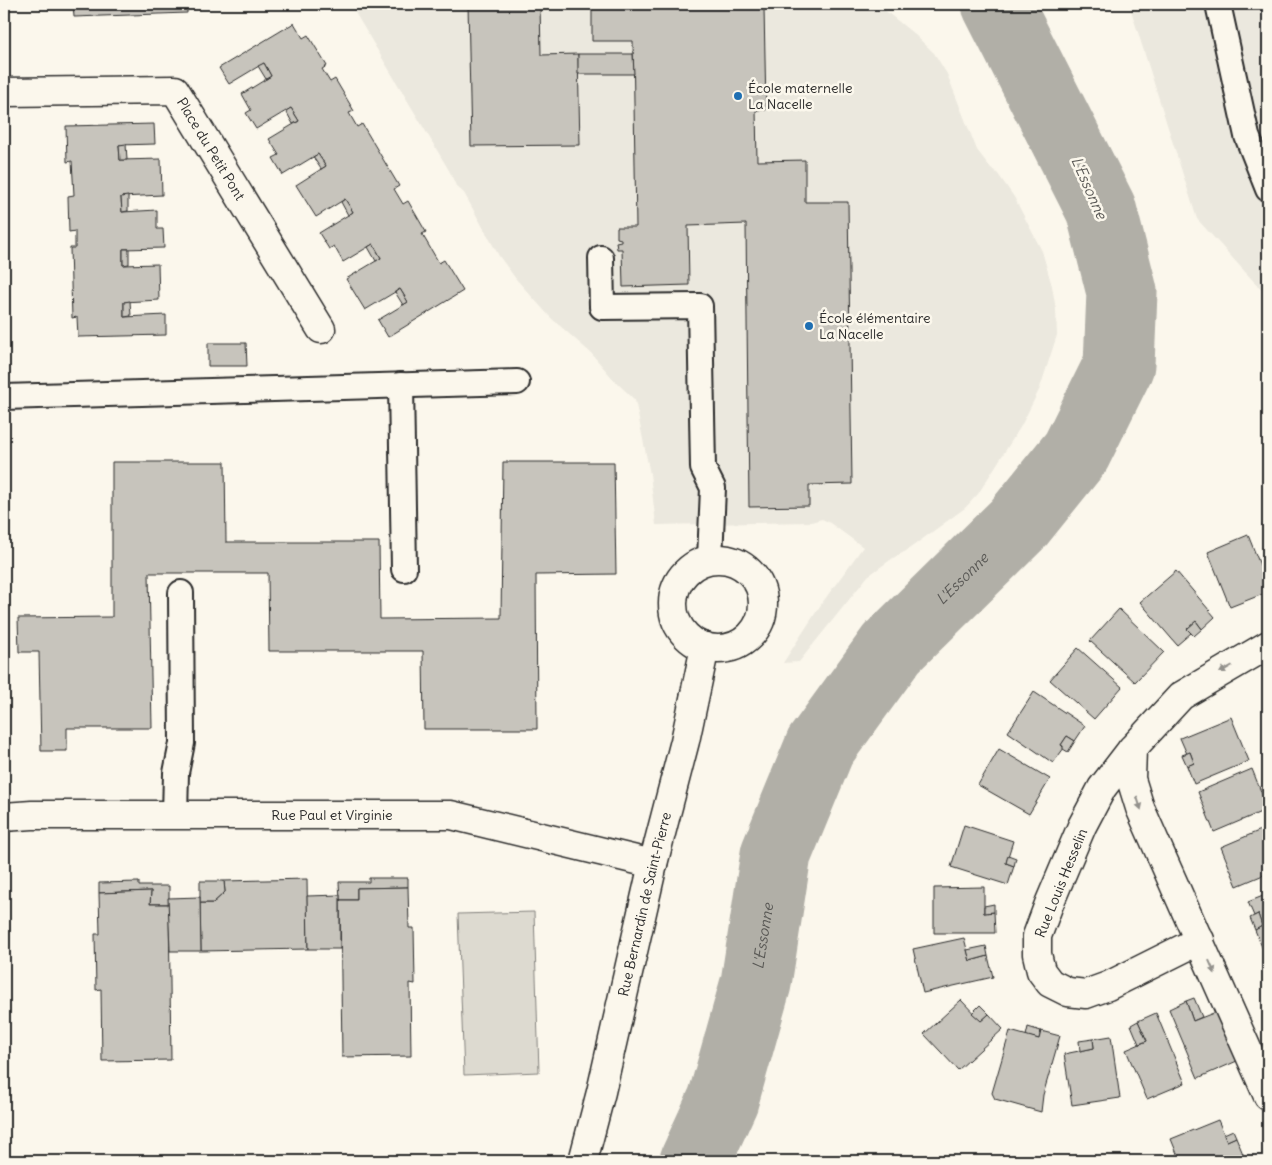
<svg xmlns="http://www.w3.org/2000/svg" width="1272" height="1165" font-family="Delius,sans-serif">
<rect width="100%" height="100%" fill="#fbf7ec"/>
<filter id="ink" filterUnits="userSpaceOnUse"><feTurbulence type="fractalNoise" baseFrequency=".02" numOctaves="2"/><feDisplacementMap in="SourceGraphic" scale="10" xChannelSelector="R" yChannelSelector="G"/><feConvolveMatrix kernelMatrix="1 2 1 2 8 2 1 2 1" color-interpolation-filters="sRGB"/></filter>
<g filter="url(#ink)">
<g fill="#ebe8de">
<polygon points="350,4 877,4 914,34 934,53 947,74 977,150 990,167 998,174 1014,197 1042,251 1052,286 1056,310 1057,335 1040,388 1021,426 978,494 965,508 906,551 893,558 868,576 799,662 783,663 822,603 863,547 830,523 822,519 811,522 656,525 650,474 635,400 614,380 591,353 551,318 516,279 499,256 464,193 456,186 450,172"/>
<polygon points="1129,4 1268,4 1268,297 1197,219"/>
</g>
<polygon fill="#dddad0" stroke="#84827e" points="534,912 539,1072 464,1075 458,914"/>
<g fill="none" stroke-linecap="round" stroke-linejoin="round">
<path stroke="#b1afa7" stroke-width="71" id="s1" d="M695,1161L723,1100L756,983L776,854L820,747L892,648L1018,524L1076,452L1119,365L1122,292L1101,209L997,4"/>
</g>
<g fill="#c7c4bc" stroke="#2b2b2b">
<polygon points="73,4 187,4 187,13 74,17"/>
<polygon points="468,4 540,4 541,55 578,54 580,145 471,146"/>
<polygon points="592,4 759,4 764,8 766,110 756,110 757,161 805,160 805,202 848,202 852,484 809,485 809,506 749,507 746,224 688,226 689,285 623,287 622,249 617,249 616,242 621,241 621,239 617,238 617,227 636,227 633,41 592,41"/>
<polygon points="294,23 303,38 308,35 327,66 322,69 330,82 335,79 354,111 349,113 357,127 362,124 399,186 394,189 403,204 408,201 426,232 422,234 439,263 444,260 463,291 388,337 378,320 408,302 400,289 365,310 346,279 381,258 373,244 343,262 334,246 329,249 319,233 353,212 345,199 316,217 296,185 326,166 318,154 283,175 273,158 279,155 269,139 299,121 291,108 256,129 246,113 251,110 242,94 271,76 264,63 229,84 219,68"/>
<polygon points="578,54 633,54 634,74 578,74"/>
<polygon points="264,63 271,76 266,79 258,66"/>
<polygon points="291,108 299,121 293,124 286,111"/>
<polygon points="154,124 155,144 119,145 120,160 161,159 162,195 121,197 122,212 157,210 157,229 163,229 164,248 123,249 123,265 158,264 159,300 124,302 124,317 166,315 166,335 78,337 77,317 72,318 70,248 75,248 75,231 69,232 68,196 74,195 72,161 67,162 66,126"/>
<polygon points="126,144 127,160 120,160 119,145"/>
<polygon points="318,154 326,166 321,169 313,157"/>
<polygon points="128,196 128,211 122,212 121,197"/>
<polygon points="345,199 353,212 348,215 341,202"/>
<polygon points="373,244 381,258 376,261 368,247"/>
<polygon points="123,249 129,249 129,264 123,265"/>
<polygon points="400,289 408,302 403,305 395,292"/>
<polygon points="130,301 131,316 124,317 124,302"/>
<polygon points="208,343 246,343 247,366 208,366"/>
<polygon points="112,462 225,462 226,542 379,542 380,619 501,618 503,462 614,462 616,574 536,575 537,729 424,729 423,651 269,651 268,573 149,573 152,728 67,728 67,751 41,751 39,652 19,652 18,618 112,617"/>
<polygon points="1268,523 1268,540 1262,525"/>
<polygon points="1248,535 1268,585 1268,592 1230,607 1208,552"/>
<polygon points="1176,571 1215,617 1202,629 1196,621 1187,629 1191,633 1177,645 1140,602"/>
<polygon points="1119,609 1164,652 1135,682 1090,641"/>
<polygon points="1196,621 1202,629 1194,636 1187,629"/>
<polygon points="1078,648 1122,687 1094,719 1050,680"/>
<polygon points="1034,692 1085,726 1075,741 1067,736 1061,745 1064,748 1053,763 1008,732"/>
<polygon points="1231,717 1249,761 1194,784 1187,766 1194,763 1190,752 1187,754 1180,738"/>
<polygon points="1067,736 1075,741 1068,752 1063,749 1063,746 1061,745"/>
<polygon points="999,749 1050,779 1029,814 978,785"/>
<polygon points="1190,752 1194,763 1187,766 1182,755"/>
<polygon points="1252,769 1268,809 1214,832 1198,792"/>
<polygon points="964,825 1013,841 1006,863 1014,866 1008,885 951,867"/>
<polygon points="1268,827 1268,873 1237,886 1221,847"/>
<polygon points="1008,855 1016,858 1014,866 1006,863"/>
<polygon points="369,878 408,878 408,887 357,888 357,900 340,900 339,882 369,882"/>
<polygon points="307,879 308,949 201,951 200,903 213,903 225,892 224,881"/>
<polygon points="200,881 224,881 225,892 213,903 200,903"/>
<polygon points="139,882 139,886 169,886 169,904 150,904 151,891 99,893 99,883"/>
<polygon points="408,887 409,928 414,928 415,984 410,983 411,1056 342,1057 340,900 357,900 357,888"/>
<polygon points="984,887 984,913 994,912 995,933 934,933 934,888"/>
<polygon points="151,891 150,904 169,904 171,1060 102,1061 101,989 96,990 95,934 100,934 99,893"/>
<polygon points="1268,894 1268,944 1262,947 1255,930 1262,926 1258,914 1254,916 1248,902"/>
<polygon points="340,895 340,949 308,949 307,896"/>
<polygon points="200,897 201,951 170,951 168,898"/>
<polygon points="994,904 994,912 984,913 984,906"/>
<polygon points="1258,914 1262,926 1255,930 1250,918"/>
<polygon points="964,938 970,961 988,956 993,977 923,993 913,949"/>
<polygon points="1268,944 1268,962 1262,947"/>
<polygon points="986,946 988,956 970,961 967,950"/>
<polygon points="1194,998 1202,1017 1193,1021 1186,1001"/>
<polygon points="961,1000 981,1021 989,1014 1003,1029 958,1070 924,1034"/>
<polygon points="1186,1001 1193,1021 1216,1012 1237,1061 1198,1078 1169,1009"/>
<polygon points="980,1005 989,1014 981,1021 972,1013"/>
<polygon points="1156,1013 1185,1083 1147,1099 1126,1050 1147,1041 1138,1021"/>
<polygon points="1138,1021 1147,1041 1139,1044 1131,1025"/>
<polygon points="1028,1027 1041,1031 1039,1039 1026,1036"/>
<polygon points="1010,1031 1039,1039 1041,1031 1060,1036 1043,1095 1041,1112 995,1099 992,1093"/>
<polygon points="1111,1036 1120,1098 1072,1105 1064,1054 1094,1048 1093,1039"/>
<polygon points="1093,1039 1094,1048 1080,1051 1079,1041"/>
<polygon points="1218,1120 1227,1141 1236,1137 1243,1154 1226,1161 1180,1161 1171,1139"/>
<polygon points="1233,1130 1236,1137 1227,1141 1224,1134"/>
<polygon points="1243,1154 1246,1161 1226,1161"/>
</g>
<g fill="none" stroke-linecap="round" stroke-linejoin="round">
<g stroke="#2b2b2b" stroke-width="28">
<g id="service">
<polyline points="1218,4 1247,136 1268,189"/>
<polyline points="601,258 602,307 700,306 703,468 713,488 710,559"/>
<polyline points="401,385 404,569"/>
<polyline points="4,397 517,382"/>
<polyline points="175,815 176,773 182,743 181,593"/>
</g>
</g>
<g stroke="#2b2b2b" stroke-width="31">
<g id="minor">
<path id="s2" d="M4,92L175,90L321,329"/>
<circle cx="718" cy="604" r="45"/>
<polyline points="1268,645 1181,696 1132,749 1131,779 1140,808 1268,1096"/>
<polyline points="1132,749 1102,788 1082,826 1049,904 1037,936 1037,954 1041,971 1050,983 1068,992 1086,994 1108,986 1200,940"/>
<path id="s3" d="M4,817L32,815H451L653,864"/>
<path id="s4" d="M583,1161L601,1092L653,864L685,741L705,647"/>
</g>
</g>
<use href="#service" stroke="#fbf7ec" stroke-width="24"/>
<use href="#minor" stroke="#fbf7ec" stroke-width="28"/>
</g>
<defs><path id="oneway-solid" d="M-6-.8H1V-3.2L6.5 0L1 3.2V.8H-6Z" transform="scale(1.25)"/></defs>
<g fill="#93918c">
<use href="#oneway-solid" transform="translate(1226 669) rotate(150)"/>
<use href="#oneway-solid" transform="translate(1139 803) rotate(72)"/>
<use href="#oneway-solid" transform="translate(1212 967) rotate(66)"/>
</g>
</g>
<g fill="#1f6fb2" stroke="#fbf7ec" stroke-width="2">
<circle cx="738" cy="96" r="5"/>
<circle cx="809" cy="326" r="5"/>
</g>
<g text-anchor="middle" stroke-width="5" stroke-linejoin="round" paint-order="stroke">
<g font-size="14" fill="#2b2b2b" stroke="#fbf7ec" text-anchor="start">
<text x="748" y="93">École maternelle<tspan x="748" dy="16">La Nacelle</tspan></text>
<text x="819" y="323">École élémentaire<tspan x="819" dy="16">La Nacelle</tspan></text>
</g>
<g font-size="14" fill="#2b2b2b" stroke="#fbf7ec">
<text dy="5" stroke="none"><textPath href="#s2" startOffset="240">Place du Petit Pont</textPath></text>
<text dy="5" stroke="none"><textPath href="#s3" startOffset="328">Rue Paul et Virginie</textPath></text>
<text transform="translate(1061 883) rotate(-68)" y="5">Rue Louis Hesselin</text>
<text dy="5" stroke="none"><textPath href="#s4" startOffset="264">Rue Bernardin de Saint-Pierre</textPath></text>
</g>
<g font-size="15" font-style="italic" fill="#5a5956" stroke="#fbf7ec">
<text transform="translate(1089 188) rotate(66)" y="5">L'Essonne</text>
<text dy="5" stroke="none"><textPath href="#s1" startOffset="656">L'Essonne</textPath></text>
<text dy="5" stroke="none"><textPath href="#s1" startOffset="236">L'Essonne</textPath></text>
</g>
</g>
<rect width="1272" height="1165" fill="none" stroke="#fbf7ec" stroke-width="20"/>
<rect x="10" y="10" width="1252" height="1145" fill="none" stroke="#2b2b2b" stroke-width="2" filter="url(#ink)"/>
</svg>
